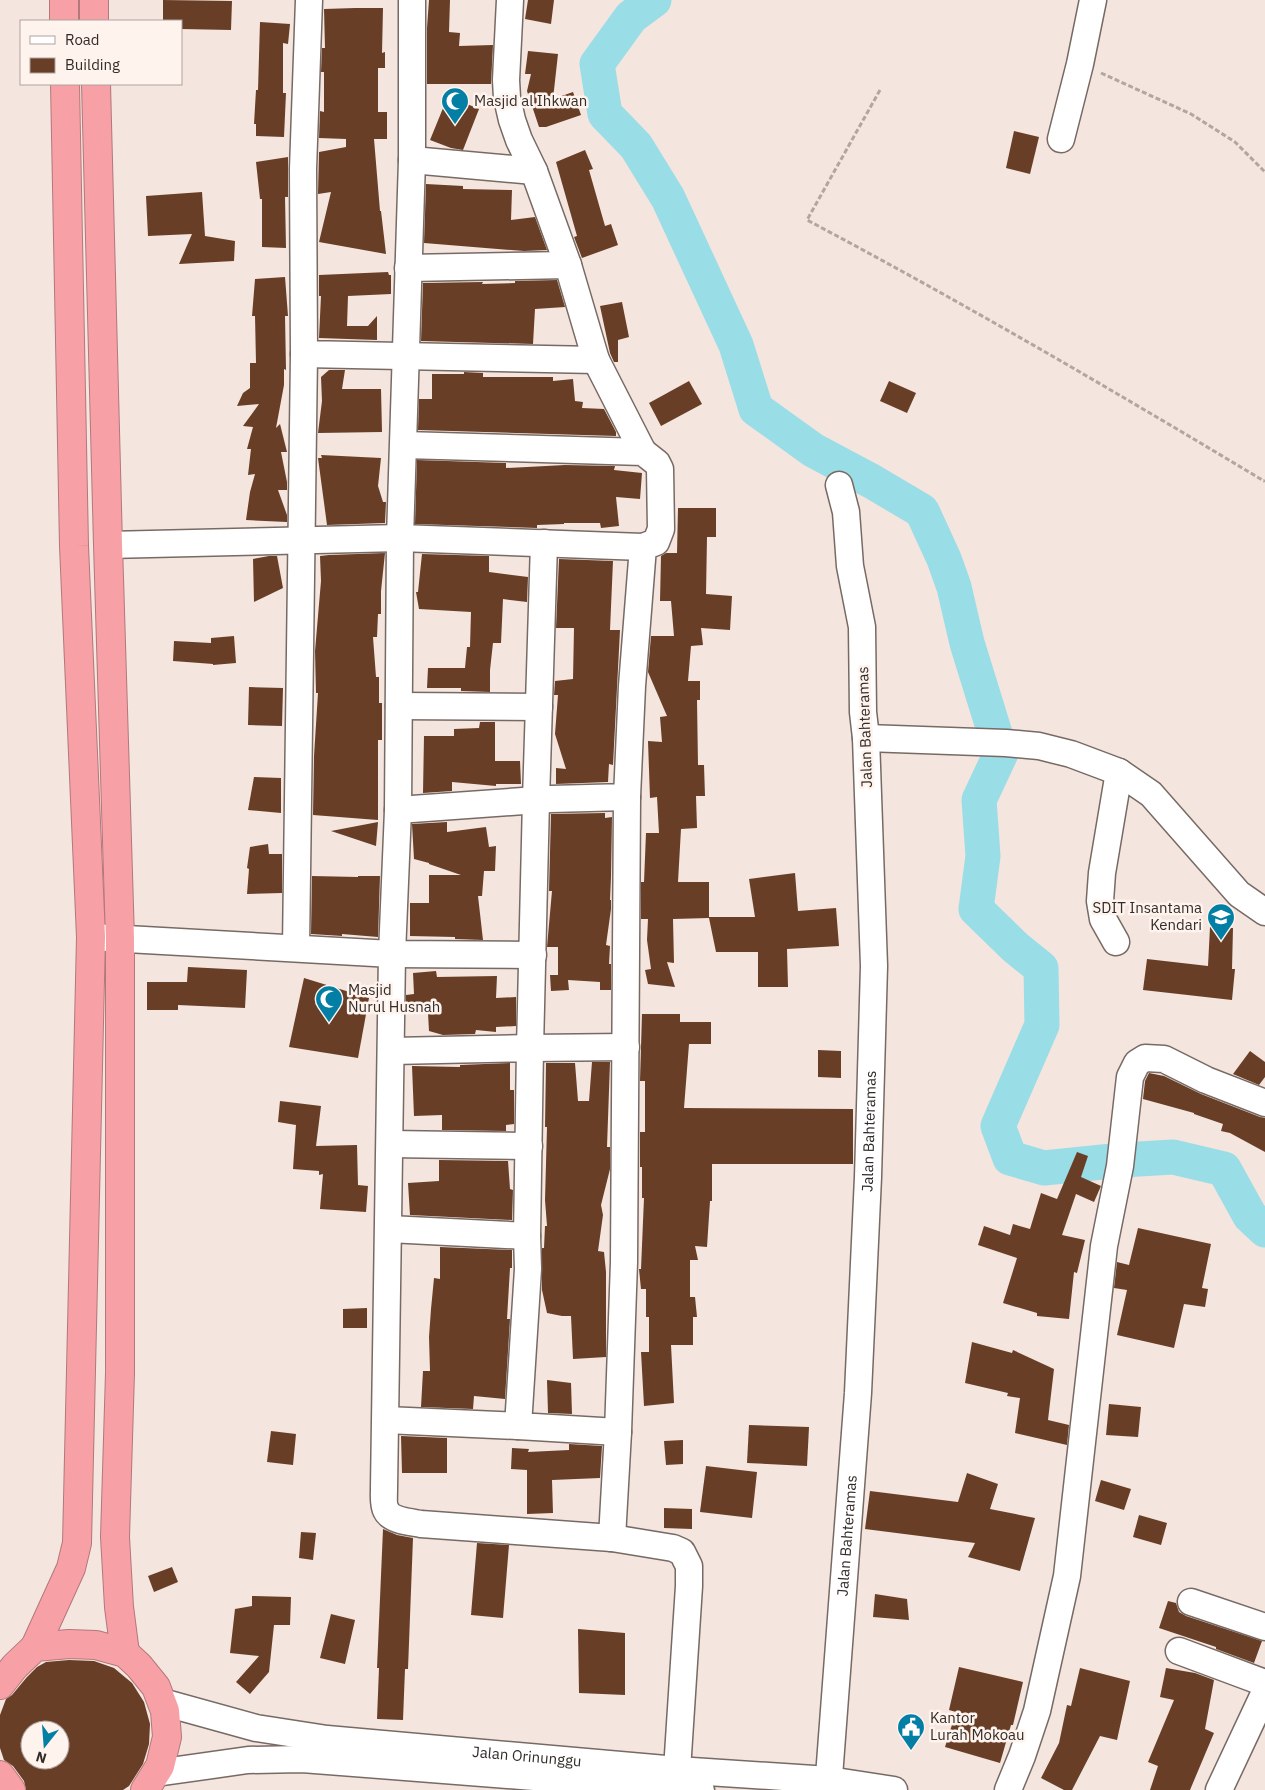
<svg xmlns="http://www.w3.org/2000/svg" width="1265" height="1790" font-family="'IBM Plex Sans',sans-serif">
<rect width="100%" height="100%" fill="#f4e5de"/>
<g fill="none" stroke-linecap="round" stroke-linejoin="round">
<polyline stroke="#99dde6" stroke-width="35" points="654,0 631,17 597,64 605,114 636,146 668,198 736,345 756,409 813,450 873,482 922,511 944,559 954,587 967,643 1001,753 979,800 983,856 976,909 1015,947 1041,968 1042,1025 998,1126 1010,1158 1044,1168 1122,1160 1173,1157 1224,1169 1250,1216 1265,1230"/>
</g>
<g fill="#693e27" fill-rule="evenodd">
<polygon points="163,0 232,1 231,30 181,29 181,21 163,21"/>
<polygon points="429,0 450,0 449,32 460,33 459,46 493,45 491,84 427,84 427,28"/>
<polygon points="528,0 554,0 551,24 525,19"/>
<polygon points="355,8 383,8 382,53 385,52 385,68 378,68 378,112 387,112 387,139 374,139 380,211 381,211 386,254 319,242 331,192 318,194 319,152 346,147 346,139 319,138 320,111 324,112 324,72 321,72 322,48 325,48 324,9"/>
<polygon points="260,22 290,24 288,44 283,43 283,93 286,93 284,137 256,136 256,124 254,124 256,90 258,90"/>
<polygon points="528,51 558,54 553,99 573,92 581,115 546,127 539,127 527,91 531,74 525,74"/>
<polygon points="448,96 479,109 463,150 451,148 430,140"/>
<polygon points="1014,131 1039,137 1030,174 1006,168"/>
<polygon points="585,150 593,169 589,170 605,226 611,224 618,245 582,258 574,237 577,236 556,162"/>
<polygon points="288,157 288,197 285,197 286,248 262,247 262,199 260,199 256,162"/>
<polygon points="426,184 463,186 463,189 512,190 511,220 535,217 547,250 524,251 424,243"/>
<polygon points="202,192 205,236 235,241 234,261 179,264 192,234 148,236 146,196"/>
<polygon points="388,272 389,275 391,275 391,294 348,296 347,326 368,326 377,316 377,340 319,338 321,296 319,296 319,275"/>
<polygon points="285,277 288,316 285,316 286,370 284,369 284,385 276,428 280,424 287,452 281,452 287,482 287,490 278,490 287,515 287,522 246,520 250,492 255,474 248,475 251,449 247,449 253,427 243,426 259,404 237,406 243,393 250,388 250,363 256,363 255,316 252,316 255,279"/>
<polygon points="557,280 565,307 535,309 533,344 421,341 423,283 483,282 482,284 515,283 515,281"/>
<polygon points="622,302 629,337 618,340 618,362 614,362 610,353 600,306"/>
<polygon points="329,370 345,370 342,389 381,389 382,432 318,433 322,401 321,377"/>
<polygon points="464,372 483,373 483,377 553,377 553,381 573,379 575,401 583,402 582,408 604,409 616,432 616,436 418,430 419,399 432,399 432,374 464,374"/>
<polygon points="689,381 702,404 661,426 649,403"/>
<polygon points="889,381 916,393 907,413 880,401"/>
<polygon points="321,455 381,458 378,486 383,502 386,502 385,523 327,525 318,458 322,458"/>
<polygon points="417,460 506,463 506,468 565,465 615,466 614,470 642,473 640,499 616,497 619,526 601,528 600,523 564,523 564,524 537,525 537,528 415,524"/>
<polygon points="678,508 716,508 716,537 707,537 706,594 732,596 730,630 701,628 703,645 691,646 688,681 700,681 700,700 697,700 698,765 704,765 705,796 696,796 697,828 681,829 678,882 709,882 709,917 755,917 749,879 795,873 798,911 836,908 839,946 787,949 788,987 758,987 758,952 716,952 709,918 673,919 674,963 667,962 675,987 648,984 645,970 651,969 647,940 648,919 641,919 641,882 644,882 646,833 659,833 657,797 650,798 648,741 662,742 660,717 667,716 648,672 651,636 674,636 671,601 660,601 661,556 666,553 677,553"/>
<polygon points="385,553 381,591 381,614 378,614 377,637 373,637 376,677 379,677 379,703 382,703 382,740 378,740 378,820 313,815 314,756 318,693 316,693 315,651 321,581 320,556 329,555"/>
<polygon points="422,554 489,556 489,572 528,577 527,602 503,599 501,643 493,643 490,670 490,692 461,691 461,688 427,688 428,668 465,668 467,647 470,647 471,612 419,609 416,592 418,592"/>
<polygon points="269,556 277,556 283,588 254,602 253,559"/>
<polygon points="559,559 613,561 610,630 620,630 613,765 609,764 608,782 556,784 556,768 566,769 555,734 558,695 554,695 555,681 573,679 574,628 556,628"/>
<polygon points="234,636 236,663 213,665 213,664 173,661 174,641 211,643 211,638"/>
<polygon points="249,687 283,688 282,726 248,725"/>
<polygon points="480,722 495,722 495,761 520,761 521,784 496,784 496,786 452,782 452,791 423,793 424,736 454,736 454,729 479,728"/>
<polygon points="254,777 281,778 281,813 248,810"/>
<polygon points="605,813 605,818 612,817 611,877 610,900 611,900 611,909 606,945 610,946 609,964 611,964 611,990 600,990 600,982 568,980 569,990 551,991 550,975 558,975 558,947 547,947 552,891 549,891 551,814"/>
<polygon points="378,822 376,846 331,831"/>
<polygon points="447,822 447,832 486,827 489,847 496,846 495,871 484,871 482,896 478,896 483,940 455,939 455,937 410,936 410,903 429,903 429,875 461,875 429,864 429,863 414,859 412,824"/>
<polygon points="268,844 269,854 282,854 282,893 247,894 249,869 247,868 250,847"/>
<polygon points="312,876 358,877 358,876 380,876 378,937 342,934 342,936 311,934"/>
<polygon points="1210,927 1233,928 1232,969 1235,969 1232,1000 1143,990 1147,959 1208,966"/>
<polygon points="188,967 247,970 245,1008 178,1005 178,1010 147,1010 147,982 187,982"/>
<polygon points="436,971 437,977 497,976 496,998 516,997 516,1026 496,1027 496,1032 476,1030 475,1034 443,1035 429,1031 428,1013 416,1014 415,1009 406,1010 406,995 414,994 413,973"/>
<polygon points="304,978 369,998 358,1058 289,1047"/>
<polygon points="642,1014 680,1014 680,1022 711,1022 711,1044 689,1044 684,1108 853,1109 853,1164 712,1164 712,1201 710,1201 707,1247 695,1246 698,1260 690,1260 690,1297 695,1297 697,1317 693,1317 693,1345 671,1345 674,1403 644,1406 641,1352 649,1352 649,1317 646,1317 646,1289 641,1289 639,1269 641,1269 644,1198 642,1198 642,1167 640,1167 640,1132 645,1132 645,1081 640,1081"/>
<polygon points="818,1050 841,1051 841,1078 818,1077"/>
<polygon points="1250,1051 1265,1062 1265,1077 1259,1085 1233,1074"/>
<polygon points="592,1062 610,1062 607,1147 610,1147 610,1169 601,1205 603,1215 598,1251 604,1252 606,1272 606,1357 573,1359 571,1316 562,1316 547,1313 542,1290 542,1248 544,1248 545,1226 547,1226 545,1200 547,1127 545,1127 546,1063 575,1063 578,1101 589,1101"/>
<polygon points="510,1063 510,1090 514,1090 514,1124 506,1125 506,1131 442,1130 442,1115 414,1116 412,1066 460,1067 460,1065"/>
<polygon points="1149,1073 1164,1076 1201,1094 1260,1117 1265,1118 1265,1152 1230,1133 1221,1131 1223,1124 1194,1114 1194,1113 1143,1099 1145,1081"/>
<polygon points="280,1101 321,1106 316,1146 357,1145 358,1185 368,1186 366,1212 320,1209 323,1174 319,1175 319,1171 293,1169 296,1125 278,1122"/>
<polygon points="1077,1152 1088,1156 1081,1177 1101,1186 1094,1202 1076,1194 1062,1235 1085,1240 1077,1273 1074,1272 1069,1319 1037,1316 1037,1313 1003,1303 1017,1258 978,1245 984,1226 1010,1235 1013,1224 1030,1229 1041,1193 1057,1199"/>
<polygon points="439,1160 508,1161 510,1189 513,1190 512,1220 410,1215 408,1183 439,1181"/>
<polygon points="1138,1228 1211,1244 1202,1288 1208,1289 1205,1307 1184,1304 1174,1348 1117,1335 1127,1290 1114,1288 1117,1262 1129,1265"/>
<polygon points="440,1247 512,1250 512,1268 510,1268 507,1319 510,1319 505,1399 474,1396 473,1409 421,1407 423,1371 430,1371 429,1337 431,1309 434,1278 440,1279"/>
<polygon points="367,1308 367,1328 343,1328 343,1309"/>
<polygon points="972,1342 1012,1353 1013,1350 1054,1369 1048,1420 1069,1425 1067,1445 1015,1433 1020,1398 1007,1396 1008,1393 965,1383"/>
<polygon points="547,1380 571,1383 572,1414 548,1413"/>
<polygon points="1109,1404 1141,1407 1138,1437 1106,1435"/>
<polygon points="749,1425 809,1427 807,1466 747,1463"/>
<polygon points="271,1431 296,1434 293,1465 267,1462"/>
<polygon points="401,1436 447,1438 447,1473 402,1473"/>
<polygon points="683,1440 683,1464 666,1465 664,1441"/>
<polygon points="569,1444 602,1446 600,1478 552,1480 553,1513 527,1514 527,1470 511,1469 512,1448 529,1449 528,1452 569,1450"/>
<polygon points="706,1466 757,1472 752,1518 700,1512"/>
<polygon points="967,1473 998,1484 990,1509 1035,1518 1020,1571 968,1557 975,1543 865,1529 870,1491 958,1502"/>
<polygon points="1101,1480 1131,1489 1124,1510 1095,1501"/>
<polygon points="664,1508 692,1509 692,1529 664,1528"/>
<polygon points="1139,1515 1167,1523 1161,1545 1133,1537"/>
<polygon points="383,1529 397,1535 413,1538 408,1669 405,1669 403,1720 377,1719 379,1668 377,1668"/>
<polygon points="301,1532 316,1533 313,1560 299,1558"/>
<polygon points="477,1543 509,1545 503,1618 471,1615"/>
<polygon points="172,1567 178,1582 154,1592 148,1576"/>
<polygon points="875,1594 907,1599 909,1620 873,1617"/>
<polygon points="252,1596 291,1597 290,1625 274,1625 269,1672 250,1694 236,1682 259,1656 230,1653 235,1609 252,1606"/>
<polygon points="1168,1601 1176,1603 1179,1612 1186,1616 1262,1641 1254,1663 1216,1649 1216,1647 1159,1628"/>
<polygon points="331,1614 355,1620 345,1664 320,1658"/>
<polygon points="578,1629 625,1633 625,1695 579,1693"/>
<path d="M69,1660L94,1661L114,1668L132,1683L144,1702L150,1724L149,1744L143,1764L129,1786L123,1790H26L24,1781L13,1766L4,1760L0,1748V1715L6,1699L12,1695L27,1677L37,1667L46,1662ZM30,1730H60V1760H30Z"/>
<polygon points="959,1667 1023,1682 1013,1725 1011,1725 1000,1763 945,1747 956,1712 949,1710"/>
<polygon points="1080,1668 1130,1681 1117,1740 1100,1736 1072,1790 1064,1790 1041,1778 1059,1743 1067,1705 1071,1706"/>
<polygon points="1166,1668 1195,1673 1214,1680 1205,1729 1214,1733 1190,1790 1150,1790 1158,1766 1148,1762 1174,1700 1160,1697"/>
</g>
<g fill="none" stroke-linecap="round" stroke-linejoin="round">
<g stroke="#776a64" stroke-width="29">
<g id="minor">
<polyline points="309,0 303,169 304,354 596,360"/>
<path d="M412,0V160L400,538L398,810L392,954L384,1489C384,1495 383,1505 386,1510C391,1521 411,1522 421,1524L612,1538L673,1548L682,1552L689,1566V1586L677,1770"/>
<polyline points="510,0 506,80 507,98 512,120 519,140 534,171 568,265 596,360 643,452"/>
<polyline points="1061,139 1080,64 1093,0"/>
<polyline points="412,160 534,171"/>
<polyline points="408,268 568,265"/>
<polyline points="544,543 536,800 530,1048 626,1047"/>
<polyline points="108,545 400,538 643,547"/>
<polyline points="399,706 539,707"/>
<polyline points="866,738 1006,743 1039,746 1071,754 1119,772"/>
<polyline points="398,810 551,799 627,797 632,686 643,547 656,542 661,529 660,469 657,463 643,452 404,445"/>
<polyline points="91,937 392,954 533,955"/>
<polyline points="1116,942 1103,919 1100,901 1102,873 1119,772 1151,794 1239,894 1265,912"/>
<polyline points="296,948 304,354"/>
<polyline points="392,1051 530,1048 527,1236 528,1269 518,1426 618,1432"/>
<polyline points="390,1144 529,1146"/>
<polyline points="389,1229 527,1236"/>
<polyline points="386,1420 518,1426"/>
<polyline points="612,1538 618,1432 624,1262 627,797"/>
<polyline points="1191,1602 1265,1627"/>
<polyline points="1179,1651 1265,1683"/>
<path id="s1" d="M162,1702L256,1728L327,1739L677,1770L829,1780L894,1790"/>
<polyline points="156,1773 248,1760 302,1759 701,1790"/>
<path id="s2" d="M828,1790L858,1393L868,1177L874,966L866,738L863,712L862,627L850,566L846,512L839,485"/>
<polyline points="1008,1790 1022,1756 1037,1711 1067,1576 1104,1246 1120,1166 1130,1077 1137,1063 1145,1058 1164,1059 1206,1080 1265,1103"/>
<polyline points="1219,1790 1265,1692"/>
</g>
</g>
<g stroke="#b2787b" stroke-width="30">
<g id="highway">
<polyline points="64,0 64,21"/>
<polyline points="94,0 94,21"/>
<polyline points="96,84 108,545 120,939 120,1373 115,1537 119,1607 125,1653"/>
<polyline points="35,1647 71,1568 77,1543 91,937 74,546 65,84"/>
<polyline points="0,1685 15,1666 35,1647 69,1644 96,1645 125,1653 139,1666 156,1687 165,1711 167,1737 160,1766 145,1790"/>
<polyline points="0,1775 11,1790"/>
</g>
</g>
<g stroke="#b2a6a0" stroke-width="3" stroke-dasharray="5 2.5" stroke-linecap="butt">
<polyline points="1101,73 1191,114 1235,142 1265,172"/>
<path d="M880,90L807,220C962,302 1114,391 1264,481L1265,480"/>
</g>
<use href="#minor" stroke="#fff" stroke-width="26"/>
<use href="#highway" stroke="#f7a1a7" stroke-width="28"/>
</g>
<defs>
<g id="mosque-pin" transform="scale(1.4375)"><path d="M0 17L-7.5 6A9.5 9.5 0 1 1 7.5 6Z" fill="#037fa5" stroke="#fff3ed"/><path d="M3.5-4.9A6 6 0 1 0 3.5 4.9A5 5 0 1 1 3.5-4.9Z" fill="#fff"/></g>
<g id="school-pin" transform="scale(1.4375)"><path d="M0 17L-7.5 6A9.5 9.5 0 1 1 7.5 6Z" fill="#037fa5" stroke="#fff3ed"/><path d="M0-5L7-2L0 1L-7-2ZM-4 1L0 2.5L4 1V4Q0 6-4 4Z" fill="#fff"/></g>
<g id="civic-pin" transform="scale(1.4375)"><path d="M0 17L-7.5 6A9.5 9.5 0 1 1 7.5 6Z" fill="#037fa5" stroke="#fff3ed"/><path d="M-.6-6.5H3V-4.5H.6V-3L4-1V1h2V6H-6V1h2V-1L-.6-3ZM-1.2 2.5V6h2.4V2.5Z" fill="#fff"/></g>
</defs>
<g fill-rule="evenodd">
<use href="#mosque-pin" x="455" y="101"/>
<use href="#school-pin" x="1221" y="917"/>
<use href="#mosque-pin" x="329" y="999"/>
<use href="#civic-pin" x="911" y="1727"/>
</g>
<g text-anchor="middle" stroke-width="5" stroke-linejoin="round" paint-order="stroke">
<g font-size="15" fill="#322c29" stroke="#fff3ed" text-anchor="start">
<text x="474" y="106">Masjid al Ihkwan</text>
<text x="1202" y="913" text-anchor="end">SDIT Insantama<tspan x="1202" dy="17">Kendari</tspan></text>
<text x="348" y="995">Masjid<tspan x="348" dy="17">Nurul Husnah</tspan></text>
<text x="930" y="1723">Kantor<tspan x="930" dy="17">Lurah Mokoau</tspan></text>
</g>
<g font-size="15" fill="#322c29" stroke="#fff3ed">
<text transform="translate(865 727) rotate(-92)" y="5">Jalan Bahteramas</text>
<text dy="5" stroke="none"><textPath href="#s2" startOffset="660">Jalan Bahteramas</textPath></text>
<text dy="5" stroke="none"><textPath href="#s2" startOffset="255">Jalan Bahteramas</textPath></text>
<text dy="5" stroke="none"><textPath href="#s1" startOffset="370">Jalan Orinunggu</textPath></text>
</g>
</g>
<rect x="20" y="20" width="162" height="65" fill="#fff3ed" stroke="#ada39f"/>
<rect x="30" y="36" width="25" height="8" fill="#ffffff" stroke="#ada39f"/>
<text x="65" y="45" font-size="15" fill="#322c29">Road</text>
<rect x="30" y="58" width="25" height="15" fill="#693e27" stroke="#ada39f"/>
<text x="65" y="70" font-size="15" fill="#322c29">Building</text>
<g transform="translate(45 1745) rotate(197)"><circle r="24" fill="#fff3ed" stroke="#ada39f"/>
<path d="M0-4L9 19L0 12L-9 19Z" fill="#037fa5"/>
<text y="-8" font-size="14" font-weight="bold" text-anchor="middle" fill="#322c29">N</text>
</g>
</svg>
